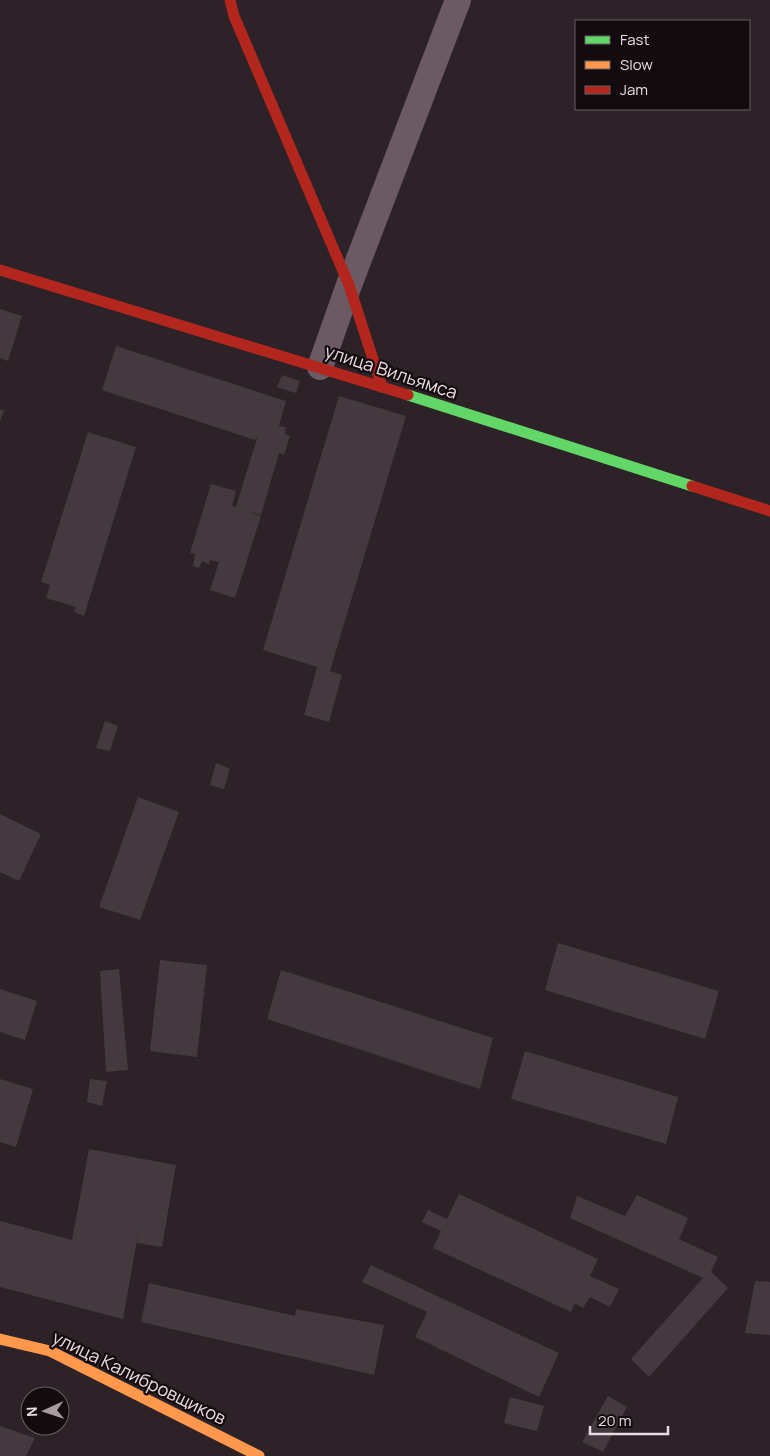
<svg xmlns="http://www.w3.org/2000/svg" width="770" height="1456" font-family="Manrope,sans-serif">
<rect width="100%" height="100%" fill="#2c2227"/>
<g fill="#43393e">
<polygon points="0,309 22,316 8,361 0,358"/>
<polygon points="116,346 286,401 279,426 286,427 285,434 290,436 284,455 279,453 261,515 243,510 261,516 235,598 210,590 219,562 210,560 209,564 202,561 199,568 193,566 195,554 190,553 211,484 236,491 232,506 236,507 258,435 255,440 102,390"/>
<polygon points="282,375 300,381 296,393 277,387"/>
<polygon points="339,396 406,416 330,671 342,675 329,722 304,715 317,667 263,650"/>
<polygon points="0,409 4,411 0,422"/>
<polygon points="88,432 136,447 84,616 74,612 76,607 46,598 50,585 41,582"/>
<polygon points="105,721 118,726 110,751 96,748"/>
<polygon points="216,763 230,769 224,789 210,785"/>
<polygon points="138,797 179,812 140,920 99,907"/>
<polygon points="0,814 41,834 19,881 0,872"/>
<polygon points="558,943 719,991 705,1039 545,990"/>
<polygon points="160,960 207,965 197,1057 150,1051"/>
<polygon points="119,969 128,1070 106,1072 100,971"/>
<polygon points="281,970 493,1038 480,1089 267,1019"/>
<polygon points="0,989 37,1001 25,1040 0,1032"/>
<polygon points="525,1051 678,1097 666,1144 511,1099"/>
<polygon points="0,1079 33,1089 16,1147 0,1142"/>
<polygon points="90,1079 107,1081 102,1106 87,1102"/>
<polygon points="89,1149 176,1165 162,1247 137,1243 140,1223 123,1319 0,1287 0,1221 72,1240"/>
<polygon points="459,1194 598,1259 590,1276 619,1289 610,1307 590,1297 583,1308 575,1303 571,1312 433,1248 441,1231 422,1222 428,1210 447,1219"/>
<polygon points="637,1195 688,1218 679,1239 718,1257 711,1272 728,1288 649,1377 631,1359 703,1278 570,1218 577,1196 625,1216"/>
<polygon points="371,1265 559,1353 539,1397 415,1337 427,1312 362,1282"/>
<polygon points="755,1281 770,1282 770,1335 745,1333"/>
<polygon points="149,1283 295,1316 296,1309 384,1325 374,1375 141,1322"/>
<polygon points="608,1396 627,1407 603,1452 582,1442"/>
<polygon points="510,1397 544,1406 537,1431 504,1423"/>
<polygon points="0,1426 35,1438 26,1456 0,1456"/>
</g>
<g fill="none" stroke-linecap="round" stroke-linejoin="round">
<polyline stroke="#6b5a63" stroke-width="26" points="320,367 349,285 458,0"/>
<polyline stroke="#63d668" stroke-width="11" points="408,395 692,486"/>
<polyline stroke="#ff974d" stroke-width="11" points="0,1339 50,1351 259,1456"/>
<g stroke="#b3261e" stroke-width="11">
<polyline points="230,0 234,16 349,285 382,387"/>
<polyline points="0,270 408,395"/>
<polyline points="692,486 770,511"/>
</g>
</g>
<g text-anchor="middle" stroke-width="4.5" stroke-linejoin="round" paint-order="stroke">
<g font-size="18" fill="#eadce3" stroke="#140b0f">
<text transform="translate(391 372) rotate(18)" y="6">улица Вильямса</text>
<text transform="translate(139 1378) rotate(26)" y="6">улица Калибровщиков</text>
</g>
</g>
<rect x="575" y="20" width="175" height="90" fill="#140b0f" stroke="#6a5f64"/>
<rect x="585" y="36" width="25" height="8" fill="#63d668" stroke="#6a5f64"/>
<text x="620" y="45" font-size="15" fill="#eadce3">Fast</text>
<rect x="585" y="61" width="25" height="8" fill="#ff974d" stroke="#6a5f64"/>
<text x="620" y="70" font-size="15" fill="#eadce3">Slow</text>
<rect x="585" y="86" width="25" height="8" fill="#b3261e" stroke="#6a5f64"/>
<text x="620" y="95" font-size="15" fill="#eadce3">Jam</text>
<g transform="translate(45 1411) rotate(267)"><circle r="24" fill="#140b0f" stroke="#6a5f64"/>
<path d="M0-4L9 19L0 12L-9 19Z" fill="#a89ba1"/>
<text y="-8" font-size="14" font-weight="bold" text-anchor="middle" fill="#eadce3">N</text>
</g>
<path d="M590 1426v8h78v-8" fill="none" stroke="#eadce3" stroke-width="2.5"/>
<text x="598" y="1426" font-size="15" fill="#eadce3" stroke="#140b0f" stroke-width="4" paint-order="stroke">20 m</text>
</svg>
